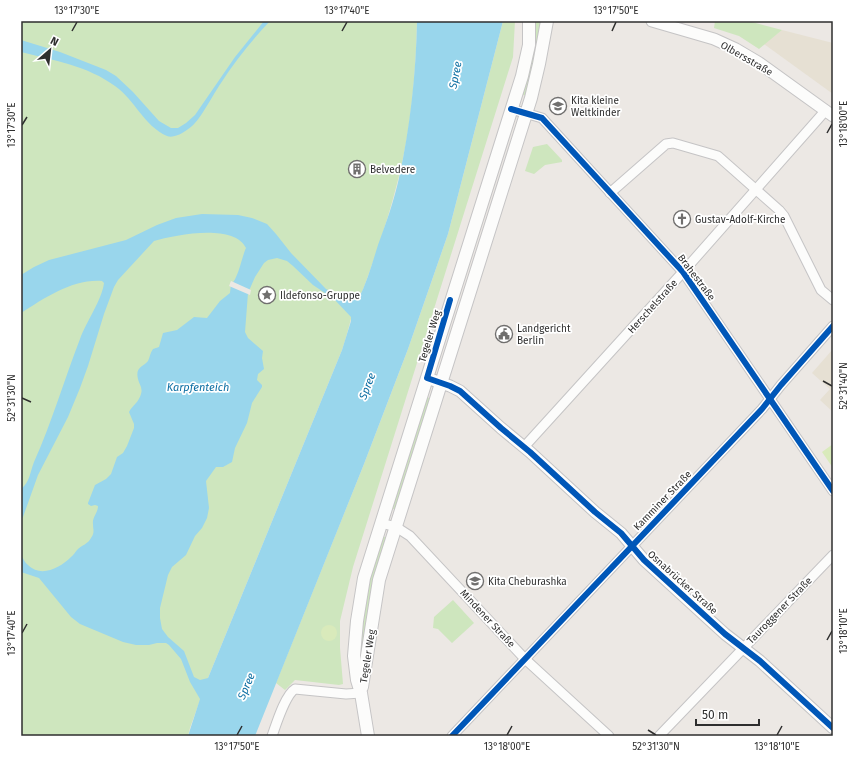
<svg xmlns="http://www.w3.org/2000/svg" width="854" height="757" font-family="'Fira Sans',sans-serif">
<rect width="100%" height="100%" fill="#ece8e4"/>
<g fill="#e6e0d3">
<polygon points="782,30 833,43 833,94 764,44"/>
<polygon points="833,349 833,412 820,400 830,389 812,373"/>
</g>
<g fill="#cee6be">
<path d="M21,21H417C416,73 411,130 398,180C389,216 377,252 364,287C360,297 354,305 352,315C349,327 346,338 342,350L208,678L190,728L188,736H21Z"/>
<polygon points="503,21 515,21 513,57 353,567 340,621 340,648 343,684 339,685 295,680 285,690 276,683 364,464 408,349 448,234"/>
<polygon points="533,21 543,21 527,96 520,94"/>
<polygon points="715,21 748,21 782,30 759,49 739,36 714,28"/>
<polygon points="547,144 562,160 562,162 545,165 534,174 525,171 533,147"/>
<polygon points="426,397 433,399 397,510 390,508"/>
<polygon points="382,536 388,538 360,673 358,660 367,588"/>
<polygon points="453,600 474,623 452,643 438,629 433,628 434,617"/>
</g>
<g fill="#d9eabb">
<polygon points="833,444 833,468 822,452"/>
<circle cx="329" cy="633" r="8"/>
</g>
<g fill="#99d6ec" fill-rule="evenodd">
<path d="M264,21H270C252,40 235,61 221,83C214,93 200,120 192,126C186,131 175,139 167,136C144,126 135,100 115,86C88,66 53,60 21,52V40L60,52L106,70L116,76L133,92L159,121L171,128H178L186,123L195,115L235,57Z"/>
<path d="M417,21H503L448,234L408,349L364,464L255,736H188L200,699L190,682L181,659L169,645L166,643H157L149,645H136L123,642L80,624L71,617L39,578L21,572V555C23,558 25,563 28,565C41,578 60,568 71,557C74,555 75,552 77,550C82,545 88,544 91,538C95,532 93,530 93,524C92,517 98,513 98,506L95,505L91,506L88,504V503L95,485L106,479L111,474L117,457L123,453L127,446L134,428V424L129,412C132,406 139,402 141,394C143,388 139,384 138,379C135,367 143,367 148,361C150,357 150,353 153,349L159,347L163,333L177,330L194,317L207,318L220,301L230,293L231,284C238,280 242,256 246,248C234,223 175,235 154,241L118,280L114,287L104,314L88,366L80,388L68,417L38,475L23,517L21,520V489C30,482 30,472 34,462C52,422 64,380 80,339C86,322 102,300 104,283L102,281C72,279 45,298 21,313V275L34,267L49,260L126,240L157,225L176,218L202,214L238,215L252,218L267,224L276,234L291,253L326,289L343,298L358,300C367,282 372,264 378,245C386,223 394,201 399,178C410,127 416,74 417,21ZM277,258L287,261L293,266L313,285L334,299L351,317V321L342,350L208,678L200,680L194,677L184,651L168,637L162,629L160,618V608L168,575L172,567L186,555L195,536L202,528L207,518L209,508L206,481L216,467H223L232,462L235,448L247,423L252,403L262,387V385L257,380L258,374L264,369L262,358L263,351L248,338L245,332L248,293L255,277L264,263L268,260Z"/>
</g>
<polygon fill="#ece8e4" points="231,281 251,290 250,295 229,286"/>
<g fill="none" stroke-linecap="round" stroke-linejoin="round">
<g stroke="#c5c4c5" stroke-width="11">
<g id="minor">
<polyline points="511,109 542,118 683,272 833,491"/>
<polyline points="610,193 666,144 673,143 718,156 779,210 784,216 821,290 833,300"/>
<polyline points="524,447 683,272 826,110"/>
<polyline points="381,523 396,527 410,536 525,659 609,736"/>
<path d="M272,736C276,725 285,695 295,689L346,694L361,693"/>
<polyline points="452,736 762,409 781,385 833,326"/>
<polyline points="659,736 833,555"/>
</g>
</g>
<g stroke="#c5c4c5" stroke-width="13">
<g id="tertiary">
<polyline points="652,21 714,39 736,49 758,62 833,116"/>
<polyline points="427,378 450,386 460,391 501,428 530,452 595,512 621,533 644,560 725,634 760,661 833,728"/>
</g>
</g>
<g stroke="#c5c4c5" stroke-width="14">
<g id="secondary">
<polyline points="362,687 379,580 531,98 539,64 547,21"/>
<polyline points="368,736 361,693 357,680 354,656 357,621 364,578 522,76 529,45 529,21"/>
</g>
</g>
<use href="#minor" stroke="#fcfcfb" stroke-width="9"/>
<use href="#tertiary" stroke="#fcfcfb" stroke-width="11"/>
<use href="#secondary" stroke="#fcfcfb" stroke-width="12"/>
<g stroke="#fff" stroke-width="8">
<g id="cycleway">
<polyline points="511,109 542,118 683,272 833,491"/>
<polyline points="450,300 427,378 450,386 460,391 501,428 530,452 595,512 621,533 644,560 725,634 760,661 833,728"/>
<polyline points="452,736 762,409 781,385 833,326"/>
</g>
</g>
<use href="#cycleway" stroke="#0057b8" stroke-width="6"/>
</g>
<path fill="none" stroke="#2e2e2e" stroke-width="1.5" d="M72,31L77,22M342,31L347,22M612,31L616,22M22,125L27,117M827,133L832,124M823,381L832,386M22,398L31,402M22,633L27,624M827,640L832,631M648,730L656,735M237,735L242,726M507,735L512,726M777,735L782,726"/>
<defs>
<g id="school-ring" transform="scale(0.9)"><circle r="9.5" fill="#fff" stroke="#706f6e" stroke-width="1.5"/><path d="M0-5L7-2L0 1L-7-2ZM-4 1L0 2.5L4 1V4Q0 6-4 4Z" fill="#706f6e"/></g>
<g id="building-ring" transform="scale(0.9)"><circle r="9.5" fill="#fff" stroke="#706f6e" stroke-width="1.5"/><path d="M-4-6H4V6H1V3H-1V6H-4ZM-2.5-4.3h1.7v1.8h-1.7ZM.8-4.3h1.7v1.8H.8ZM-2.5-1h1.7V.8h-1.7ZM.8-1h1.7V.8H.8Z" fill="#706f6e"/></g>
<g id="church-ring" transform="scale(0.9)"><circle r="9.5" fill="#fff" stroke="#706f6e" stroke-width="1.5"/><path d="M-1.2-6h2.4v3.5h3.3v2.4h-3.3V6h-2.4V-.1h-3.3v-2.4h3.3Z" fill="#706f6e"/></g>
<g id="sight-ring" transform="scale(0.9)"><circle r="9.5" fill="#fff" stroke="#706f6e" stroke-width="1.5"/><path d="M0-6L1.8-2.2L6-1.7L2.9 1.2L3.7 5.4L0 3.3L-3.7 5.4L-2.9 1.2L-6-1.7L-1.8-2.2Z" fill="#706f6e"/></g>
<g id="civic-ring" transform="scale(0.9)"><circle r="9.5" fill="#fff" stroke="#706f6e" stroke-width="1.5"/><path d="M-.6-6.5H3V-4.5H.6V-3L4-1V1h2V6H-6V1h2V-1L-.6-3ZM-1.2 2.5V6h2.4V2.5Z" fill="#706f6e"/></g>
</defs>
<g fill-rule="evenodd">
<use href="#school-ring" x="558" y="106"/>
<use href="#building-ring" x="357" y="169"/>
<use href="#church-ring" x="682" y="219"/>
<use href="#sight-ring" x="267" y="295"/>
<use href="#civic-ring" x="504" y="334"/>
<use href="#school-ring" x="475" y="581"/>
</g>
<g text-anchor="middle" stroke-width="3.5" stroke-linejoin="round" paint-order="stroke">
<g font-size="10" fill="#2e2e2e" stroke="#fff">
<text transform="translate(747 58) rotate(30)" y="4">Olbersstraße</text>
<text transform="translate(697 277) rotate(53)" y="4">Brahestraße</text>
<text transform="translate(652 306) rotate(-48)" y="4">Herschelstraße</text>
<text transform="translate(429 336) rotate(-73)" y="4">Tegeler Weg</text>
<text transform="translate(662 500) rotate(-46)" y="4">Kamminer Straße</text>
<text transform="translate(683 582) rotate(42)" y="4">Osnabrücker Straße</text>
<text transform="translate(779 610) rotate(-46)" y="4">Tauroggener Straße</text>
<text transform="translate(488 618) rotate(47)" y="4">Mindener Straße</text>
<text transform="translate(367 656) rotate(-81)" y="4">Tegeler Weg</text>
</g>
<g font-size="10" fill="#2e2e2e" stroke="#fff" text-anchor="start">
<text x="571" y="104">Kita kleine<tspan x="571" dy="12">Weltkinder</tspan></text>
<text x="370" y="173">Belvedere</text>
<text x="695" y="223">Gustav-Adolf-Kirche</text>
<text x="280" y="299">Ildefonso-Gruppe</text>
<text x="517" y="332">Landgericht<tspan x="517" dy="12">Berlin</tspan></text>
<text x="488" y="585">Kita Cheburashka</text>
</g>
<g font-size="11" font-style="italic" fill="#0d6fa3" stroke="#fff">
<text transform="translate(455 75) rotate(-79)" y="4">Spree</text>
<text transform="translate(367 386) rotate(-69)" y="4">Spree</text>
<text x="198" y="391">Karpfenteich</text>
<text transform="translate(246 686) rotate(-67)" y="4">Spree</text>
</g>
</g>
<rect width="854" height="757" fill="none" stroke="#ffffff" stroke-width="44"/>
<g transform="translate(50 50) rotate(28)" stroke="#ffffff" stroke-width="3" paint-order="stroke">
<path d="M0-3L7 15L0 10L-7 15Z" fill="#2e2e2e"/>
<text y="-6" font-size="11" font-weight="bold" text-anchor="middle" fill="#2e2e2e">N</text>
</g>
<path d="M696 719v6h63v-6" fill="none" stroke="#2e2e2e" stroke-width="2"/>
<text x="702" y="719" font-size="12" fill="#2e2e2e" stroke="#ffffff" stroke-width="3" paint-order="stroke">50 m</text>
<rect x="22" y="22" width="810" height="713" fill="none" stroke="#2e2e2e" stroke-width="1.5"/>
<g font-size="10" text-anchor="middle" fill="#2e2e2e">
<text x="77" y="14">13°17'30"E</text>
<text x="347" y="14">13°17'40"E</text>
<text x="616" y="14">13°17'50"E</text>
<text transform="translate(843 124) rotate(-90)" y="4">13°18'00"E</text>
<text transform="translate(11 125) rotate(-90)" y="4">13°17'30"E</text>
<text transform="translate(843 386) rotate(-90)" y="4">52°31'40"N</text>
<text transform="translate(11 398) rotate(-90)" y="4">52°31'30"N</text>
<text transform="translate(843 631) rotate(-90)" y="4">13°18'10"E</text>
<text transform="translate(11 633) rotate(-90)" y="4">13°17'40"E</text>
<text x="237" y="750">13°17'50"E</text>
<text x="507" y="750">13°18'00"E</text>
<text x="656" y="750">52°31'30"N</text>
<text x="777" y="750">13°18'10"E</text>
</g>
</svg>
